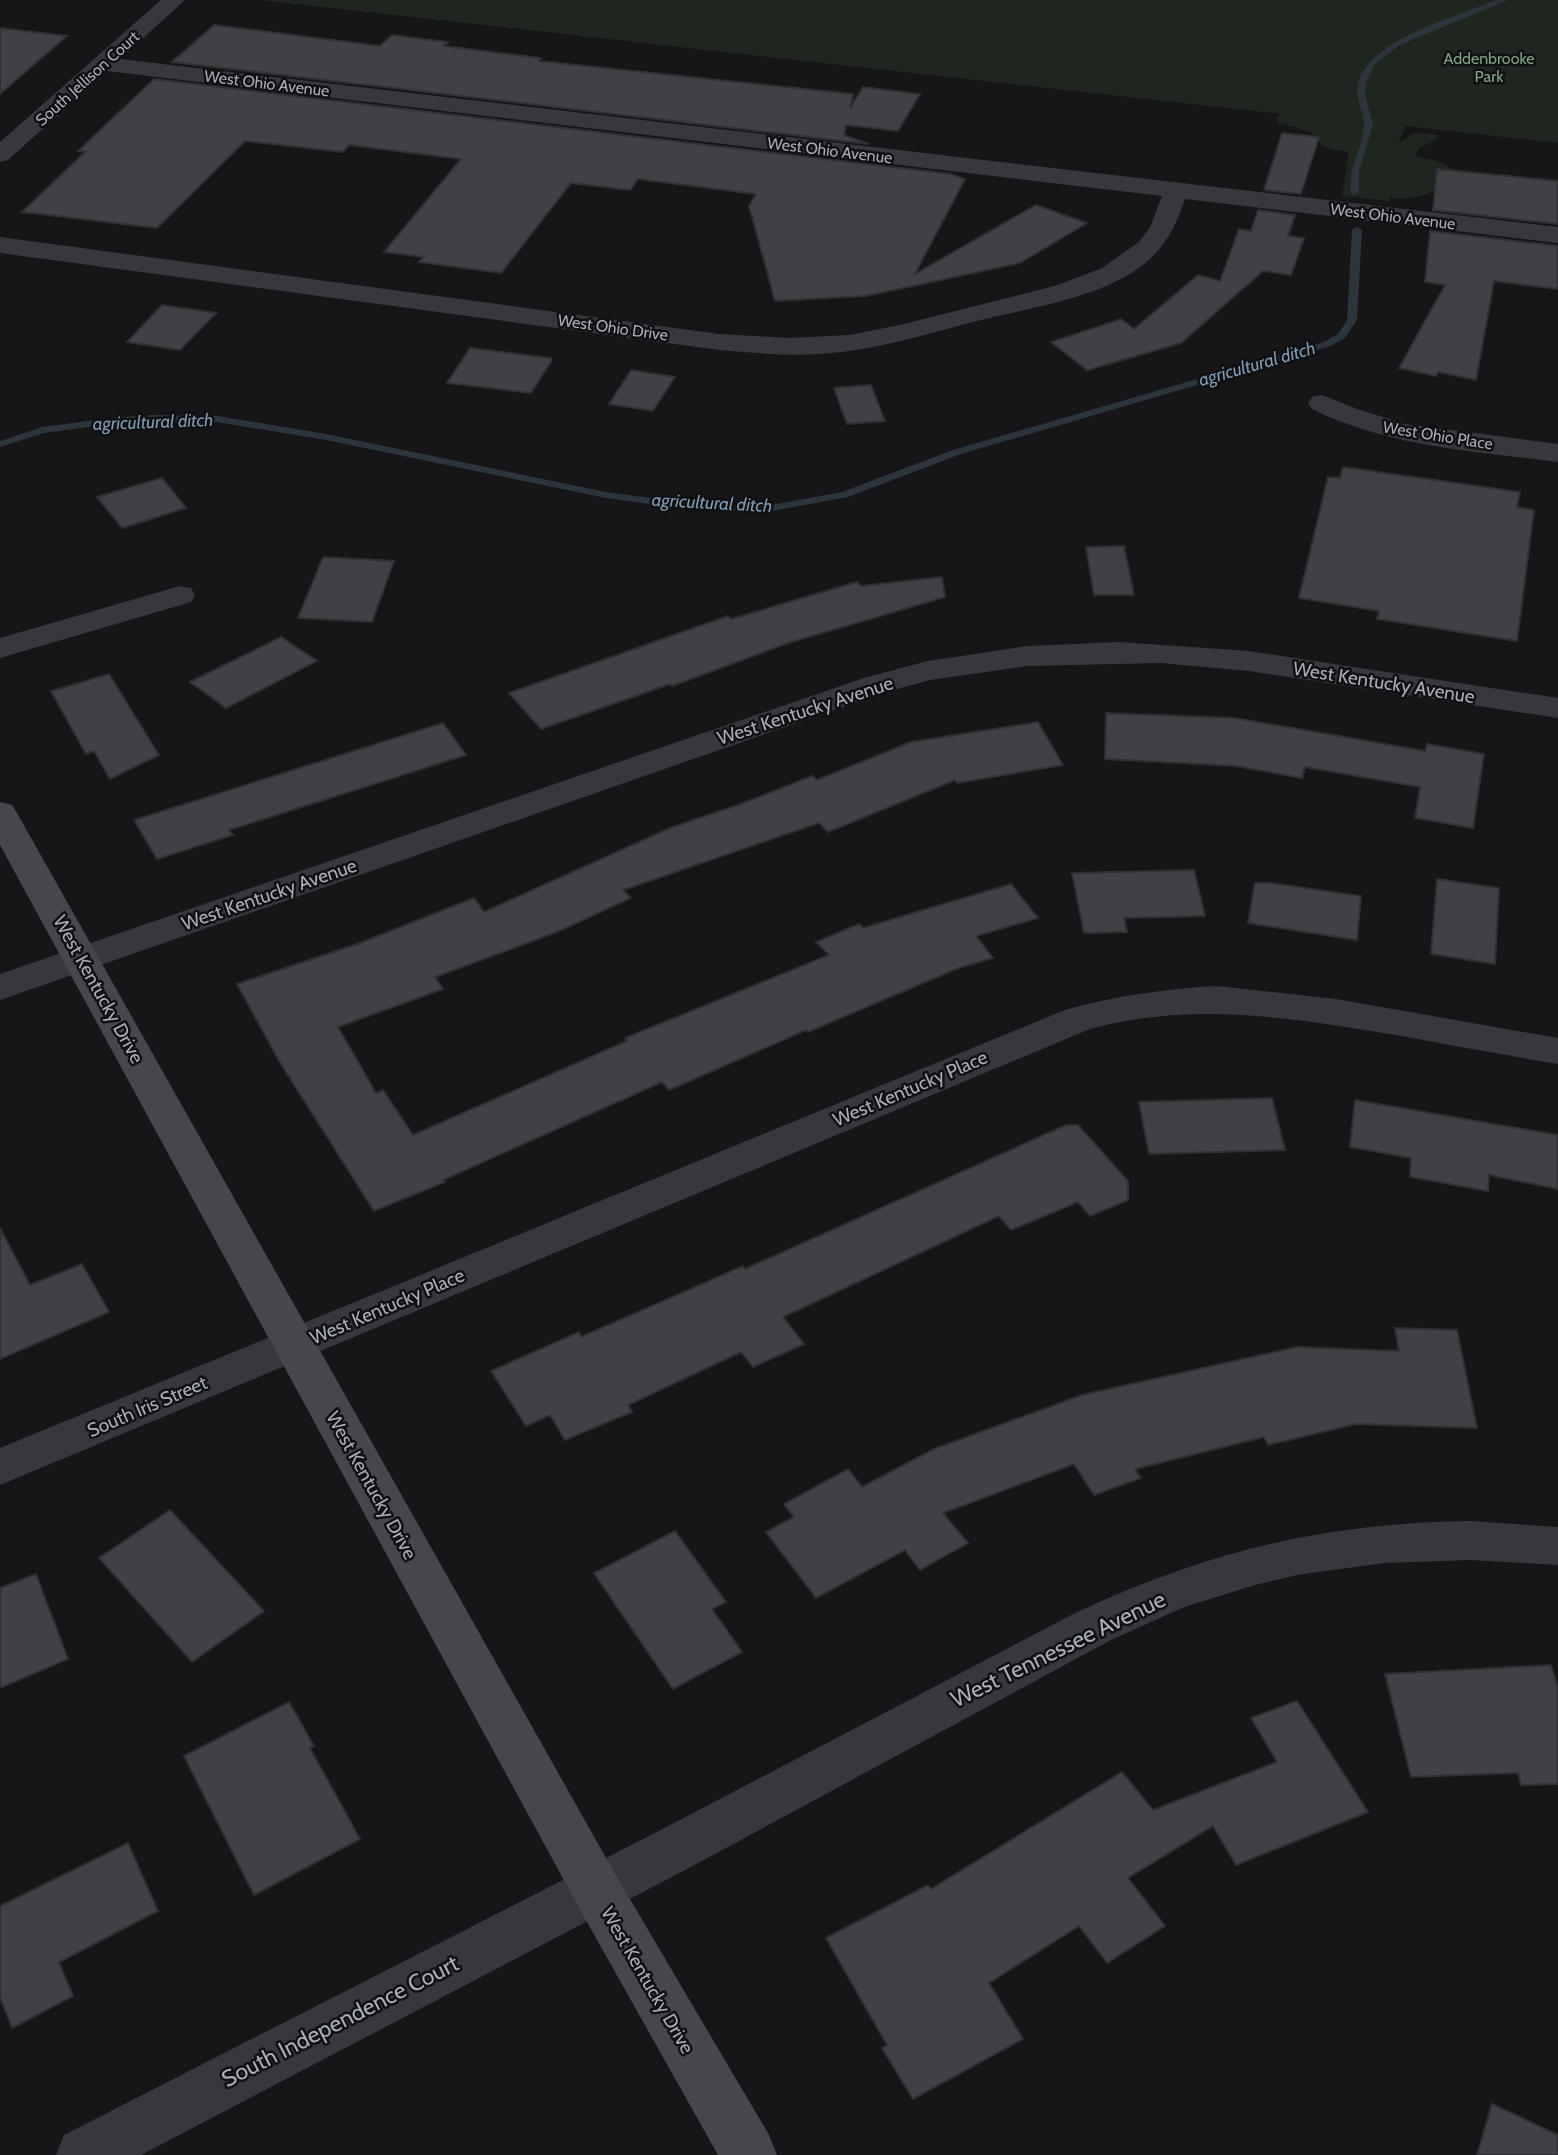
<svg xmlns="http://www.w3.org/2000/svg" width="1558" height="2155" font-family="Cabin,sans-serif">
<rect width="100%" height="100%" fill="#161618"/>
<path fill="#1e261f" d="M258,0H1558V143L1406,126L1398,144L1416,132L1436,135V140L1419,148L1416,156C1431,160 1450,162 1459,177C1441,190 1413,203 1390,197V201L1342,196L1349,152L1334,150L1322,145L1309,131L1278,123L1276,119L1281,114Z"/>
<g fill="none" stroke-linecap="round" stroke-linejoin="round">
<g fill="#2c353c" fill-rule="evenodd">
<path d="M1497,0H1508L1400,45L1375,64L1366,83L1365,93L1373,125L1359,171V193L1352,195C1346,170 1362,150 1364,127C1366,113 1354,99 1358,84C1369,39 1457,16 1497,0Z"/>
<polygon points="1357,227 1362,230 1357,320 1345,338 1330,346 961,454 848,497 766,512 679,508 606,498 326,440 217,422 152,421 110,424 44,433 0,447 0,441 42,427 110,418 152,415 217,416 326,434 606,492 679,502 766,506 842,492 953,450 1324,342 1338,334 1347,320 1352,230"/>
</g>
</g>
<g fill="#404145" stroke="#303034" stroke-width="2">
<polygon points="214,25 380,46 392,35 448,42 444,46 541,58 539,61 853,94 850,108 863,87 920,94 898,131 846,125 844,135 869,144 172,62"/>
<polygon points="0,28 67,36 0,94"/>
<polygon points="154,79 951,174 965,179 915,274 1036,205 1087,223 1020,263 866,296 775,301 749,206 756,194 638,179 630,190 571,183 501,273 419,262 423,257 384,252 461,159 349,145 343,152 245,141 157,228 22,212 85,152 78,151"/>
<polygon points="1282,133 1319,137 1301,194 1264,190"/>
<polygon points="1437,169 1558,181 1558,224 1433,210"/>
<polygon points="1258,210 1295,215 1288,236 1304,238 1291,275 1263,271 1181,343 1085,371 1087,370 1051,342 1121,319 1134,329 1198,275 1220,281 1239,229 1251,231"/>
<polygon points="1430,231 1558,246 1558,289 1494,281 1476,380 1438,372 1436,376 1399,368 1445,285 1425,282"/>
<polygon points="162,305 216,313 180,350 127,342"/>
<polygon points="470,348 551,358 552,360 531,393 447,383"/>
<polygon points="631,370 675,377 653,411 609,404"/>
<polygon points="871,385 885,421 847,424 834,388"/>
<polygon points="1343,467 1520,492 1517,507 1534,510 1517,641 1377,619 1379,611 1299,598 1328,477 1340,478"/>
<polygon points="162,478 186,508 122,528 97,497"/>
<polygon points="1124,546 1134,595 1094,595 1086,547"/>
<polygon points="323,557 394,561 372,622 298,618"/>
<polygon points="942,577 945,597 788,643 672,686 670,684 541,729 509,693 728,616 731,619 857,582 861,586"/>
<polygon points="281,637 317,661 226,708 190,682"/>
<polygon points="109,674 159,755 110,779 94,751 86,754 51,691"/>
<polygon points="1106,713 1235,718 1425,751 1427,744 1484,754 1473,828 1415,818 1420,787 1305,767 1302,778 1236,766 1105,759"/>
<polygon points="1038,722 1063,765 957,783 955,780 828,832 819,823 623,890 631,898 557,932 435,977 443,989 338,1027 376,1093 383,1090 413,1135 627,1041 625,1038 829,955 816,942 859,924 863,928 1011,884 1038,918 976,936 993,958 956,969 808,1032 806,1030 669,1090 662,1082 443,1180 445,1182 374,1211 279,1061 237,984 360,943 474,898 484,912 670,828 741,804 812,776 817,780 911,742"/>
<polygon points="443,723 466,755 229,830 233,835 157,859 134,820"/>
<polygon points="1194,870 1205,916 1124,918 1127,932 1084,933 1072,873"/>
<polygon points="1437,879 1499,888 1495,964 1431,954"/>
<polygon points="1255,883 1271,883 1361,896 1357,940 1248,923"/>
<polygon points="1272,1098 1285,1150 1149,1154 1139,1102"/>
<polygon points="1355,1100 1558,1135 1558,1189 1489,1175 1488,1191 1410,1177 1411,1158 1350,1147"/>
<polygon points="1066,1125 1078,1125 1128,1181 1128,1200 1090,1216 1078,1202 1011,1230 999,1216 783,1317 804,1344 753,1367 741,1352 628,1405 632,1412 565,1440 550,1415 526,1426 491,1371 579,1332 581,1337 743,1266 745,1269"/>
<polygon points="0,1228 30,1285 82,1264 109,1312 0,1359"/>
<polygon points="1395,1328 1457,1330 1477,1428 1356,1424 1268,1445 1264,1437 1135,1469 1141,1478 1094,1495 1074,1464 943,1513 968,1543 920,1570 905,1550 816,1598 766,1532 794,1517 784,1504 848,1469 862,1487 934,1449 1082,1395 1297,1347 1399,1351"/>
<polygon points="170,1510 264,1611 192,1662 99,1558"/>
<polygon points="675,1531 726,1602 712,1609 742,1652 673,1689 594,1573"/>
<polygon points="36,1574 68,1659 0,1688 0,1588"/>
<polygon points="1551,1665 1558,1688 1558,1784 1521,1785 1518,1773 1411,1777 1385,1674"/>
<polygon points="1297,1701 1368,1812 1236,1865 1213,1826 1128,1878 1165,1926 1107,1963 1079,1926 989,1983 1023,2039 913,2099 882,2048 887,2045 826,1938 928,1885 931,1889 1122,1772 1153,1810 1277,1762 1251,1718"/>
<polygon points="289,1702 314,1746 310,1748 360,1839 254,1895 184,1756"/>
<polygon points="128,1843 158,1911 59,1962 73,1996 12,2028 0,1997 0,1906"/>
<polygon points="1492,2104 1558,2135 1558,2155 1477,2155"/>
</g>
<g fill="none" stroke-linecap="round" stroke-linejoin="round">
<g fill="#37383d" fill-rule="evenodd">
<path d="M161,0H185L120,59L1558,227V243L1185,199C1176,227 1163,251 1139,268C1098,296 1046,305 998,316C942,329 888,348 831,353C794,357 756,353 719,350L0,253V237L719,334L789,338L850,335L904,324L1058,285L1102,268L1139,242L1150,227L1162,196L107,71L8,160L0,162V142Z"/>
<path d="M1322,395L1357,409L1405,424L1558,444V462C1474,451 1389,447 1312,409L1308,403L1312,397Z"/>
<polygon points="180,586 191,588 195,595 191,602 0,658 0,638"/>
<polygon points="1119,642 1249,651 1558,698 1558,718 1249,671 1161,663 1028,666 930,680 886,692 0,1000 0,974 864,678 928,661 1028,646"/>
<path d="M1216,986L1336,999L1558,1038V1064C1504,1055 1450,1045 1396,1035C1294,1018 1191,1001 1090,1029L0,1485V1448L1065,1010C1115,996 1164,989 1216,986Z"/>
<path d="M1471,1521L1558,1527V1565L1471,1560L1384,1563L1297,1575L1255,1585L1184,1607L1111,1640L687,1869L141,2155H56L64,2135L651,1835L1077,1612C1210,1551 1324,1523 1471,1521Z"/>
</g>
<polygon fill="#45474d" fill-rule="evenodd" points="0,802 12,805 17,813 614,1872 769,2135 777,2155 718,2155 578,1906 0,845"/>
</g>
<g text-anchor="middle" stroke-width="5" stroke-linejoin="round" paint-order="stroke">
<g font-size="16" fill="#7fa381" stroke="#111113">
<text x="1489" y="64">Addenbrooke<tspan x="1489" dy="18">Park</tspan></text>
</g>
<g font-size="16" fill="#a8adb8" stroke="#111113">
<text transform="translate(87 78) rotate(-42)" y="6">South Jellison Court</text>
<text transform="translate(267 83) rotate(7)" y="6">West Ohio Avenue</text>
<text transform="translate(830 150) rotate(7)" y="6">West Ohio Avenue</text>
<text transform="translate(1393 216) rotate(7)" y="6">West Ohio Avenue</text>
<text transform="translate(613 327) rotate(8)" y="6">West Ohio Drive</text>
<text transform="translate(1438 435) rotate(9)" y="6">West Ohio Place</text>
</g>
<g font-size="18" font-style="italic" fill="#7f9bb3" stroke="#111113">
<text transform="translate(1257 364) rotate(-16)" y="6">agricultural ditch</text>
<text transform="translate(153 422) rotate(-2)" y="6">agricultural ditch</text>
<text transform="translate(712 503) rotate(3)" y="6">agricultural ditch</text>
</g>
<g font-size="19" fill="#a8adb8" stroke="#111113">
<text transform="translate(1384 682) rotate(9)" y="7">West Kentucky Avenue</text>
<text transform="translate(805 710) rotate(-18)" y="7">West Kentucky Avenue</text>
<text transform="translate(269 894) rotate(-19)" y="7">West Kentucky Avenue</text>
<text transform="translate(99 989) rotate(61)" y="7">West Kentucky Drive</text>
<text transform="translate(910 1088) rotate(-23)" y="7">West Kentucky Place</text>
<text transform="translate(387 1306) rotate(-23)" y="7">West Kentucky Place</text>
<text transform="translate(147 1406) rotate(-23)" y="7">South Iris Street</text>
<text transform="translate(372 1485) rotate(61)" y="7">West Kentucky Drive</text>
<text transform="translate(648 1980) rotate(60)" y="7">West Kentucky Drive</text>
</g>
<g font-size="23" fill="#a8adb8" stroke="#111113">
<text transform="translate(1058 1649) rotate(-26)" y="8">West Tennessee Avenue</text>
<text transform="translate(340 2021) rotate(-27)" y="8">South Independence Court</text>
</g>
</g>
</svg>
